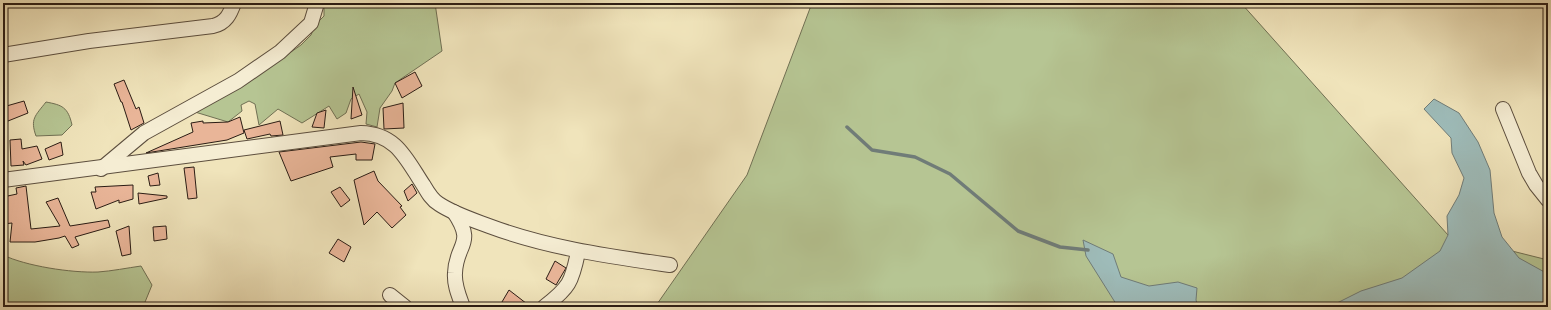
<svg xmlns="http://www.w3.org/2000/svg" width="1551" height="310" font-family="'Libre Bodoni',serif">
<rect width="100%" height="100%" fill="#f0e4bb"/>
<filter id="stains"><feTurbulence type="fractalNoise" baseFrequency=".005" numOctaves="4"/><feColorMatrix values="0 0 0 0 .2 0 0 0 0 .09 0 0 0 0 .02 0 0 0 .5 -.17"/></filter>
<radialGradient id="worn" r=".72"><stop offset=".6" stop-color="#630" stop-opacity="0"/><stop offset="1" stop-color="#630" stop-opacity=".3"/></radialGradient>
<g fill="#b6c593" stroke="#707054">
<polygon points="327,3 435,3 442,51 395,83 392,91 380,108 377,127 366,124 367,112 359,94 351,99 346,113 337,119 329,106 302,123 278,109 259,125 255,104 249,101 241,105 242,111 228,122 195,112 278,61 301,45 311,35 315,25 324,16 324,7"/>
<polygon points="812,3 1241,3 1448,235 1548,260 1548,307 655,307 747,175"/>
<path d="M46,102C62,105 68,107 72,125L62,135L36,136C30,119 35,116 46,102Z"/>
<path d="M3,255C26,266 71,273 98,272C112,271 127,268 141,266L152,285L143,307H3Z"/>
</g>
<g fill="#9ebcba" stroke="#707c78">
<polygon points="1434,99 1459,113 1478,142 1490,170 1494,213 1502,237 1519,258 1548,274 1548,307 1329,307 1361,291 1402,278 1440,251 1448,235 1447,216 1459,195 1464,178 1452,153 1451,138 1424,109"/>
<polygon points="1083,240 1113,254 1121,277 1149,286 1178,282 1197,288 1196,300 1198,307 1118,307 1086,256"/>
</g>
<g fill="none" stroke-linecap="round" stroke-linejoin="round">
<polyline stroke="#707c78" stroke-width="3.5" points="847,127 872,150 915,157 950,174 1018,231 1060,247 1088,250"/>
</g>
<g fill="#e9b598" stroke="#2a1c14">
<polygon points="415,72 422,86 402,98 395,83"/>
<polygon points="124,80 136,109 139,107 144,123 131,130 122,102 121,102 114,84"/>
<polygon points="353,87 362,115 351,119"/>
<polygon points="24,101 28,113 3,123 3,107"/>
<polygon points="403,103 404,128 384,129 383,108"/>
<polygon points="326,110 324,128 312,127 317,113"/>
<polygon points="240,117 244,133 227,140 146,153 193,132 191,123 203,121 203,123 228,122"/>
<polygon points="280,121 283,135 271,136 270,134 247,139 244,130"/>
<polygon points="21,139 22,149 37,146 42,159 26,165 23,161 24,165 11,166 10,140"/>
<polygon points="61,142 63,155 49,160 45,149"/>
<polygon points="361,142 375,144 372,160 356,160 356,154 330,157 333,167 291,181 279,152"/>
<polygon points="194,167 197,198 188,199 184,168"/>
<polygon points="374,171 378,181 402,206 400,207 406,215 392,228 377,212 364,225 354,180"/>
<polygon points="158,173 160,185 150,186 148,176"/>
<polygon points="412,184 417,193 408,201 404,191"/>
<polygon points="133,185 133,199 119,203 119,200 96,209 91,192 96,192 95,187"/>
<polygon points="26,186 31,229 60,226 46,202 58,198 70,226 108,220 110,227 75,237 79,245 72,248 65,236 59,238 35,242 10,242 12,223 3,224 3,197 17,194 16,188"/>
<polygon points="340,187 350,200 341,207 331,192"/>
<polygon points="138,193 167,196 167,198 139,204"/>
<polygon points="129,226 131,254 122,256 116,231"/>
<polygon points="166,226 167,239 154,241 153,227"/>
<polygon points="338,239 351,247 344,262 329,253"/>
<polygon points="555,261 566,268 556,285 546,279"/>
<polygon points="509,290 531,307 499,307"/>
</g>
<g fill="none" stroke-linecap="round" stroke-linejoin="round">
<g stroke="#5c4e3e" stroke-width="16">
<g id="street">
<path d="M3,55L89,41L213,26C226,23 230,14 234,3"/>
<polyline points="1503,109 1529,173 1536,185 1548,200"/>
<polyline points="101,169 144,133 238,81 280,52 311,23 317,3"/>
<path d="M3,180L361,133C397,134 406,159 424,186C428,193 432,200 439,204C454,214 473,220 489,226C548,248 608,256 670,265"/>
<path d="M454,212C476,245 456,243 455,273C454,285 459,296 463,307"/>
<polyline points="390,295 405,307"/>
<path d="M544,307C569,288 572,282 578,252"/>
</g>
</g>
<use href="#street" stroke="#f5edd3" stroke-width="14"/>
</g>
<rect width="1551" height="310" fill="none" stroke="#f0e4bb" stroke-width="16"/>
<rect x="4" y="4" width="1543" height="302" fill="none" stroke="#2a1c14" stroke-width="2"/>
<rect x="8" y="8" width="1535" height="294" fill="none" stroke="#2a1c14"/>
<rect width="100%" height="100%" filter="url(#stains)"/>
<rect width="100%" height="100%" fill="url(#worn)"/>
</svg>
